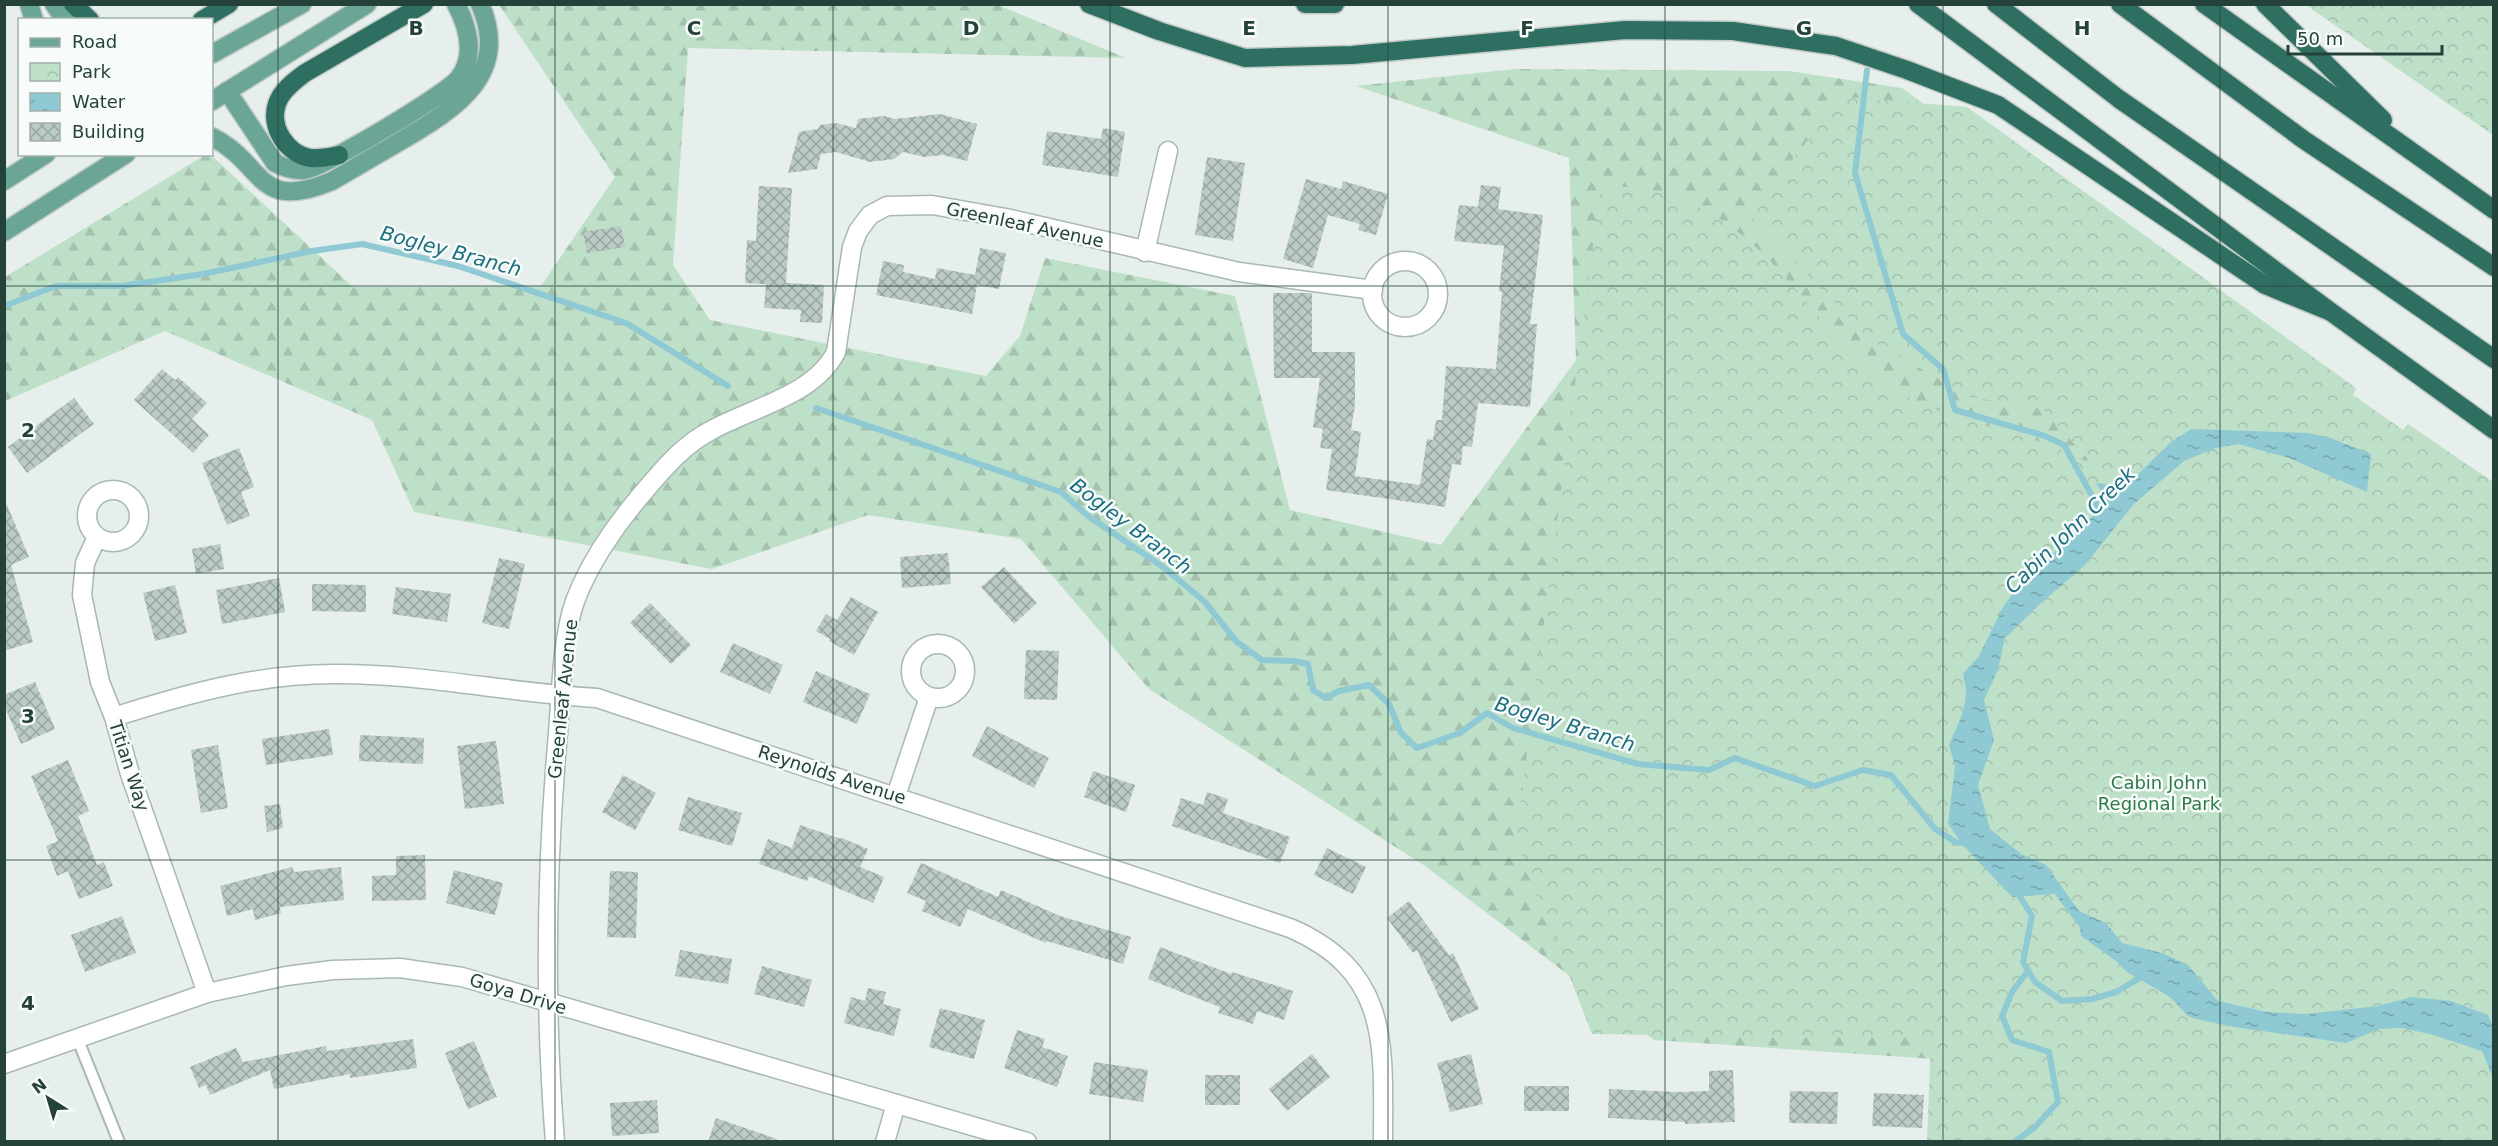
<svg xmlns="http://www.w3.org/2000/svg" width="2498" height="1146" font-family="'DejaVu Sans',sans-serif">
<defs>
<pattern id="forest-firs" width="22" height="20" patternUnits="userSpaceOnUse" patternTransform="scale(1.5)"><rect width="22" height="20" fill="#bfe0c8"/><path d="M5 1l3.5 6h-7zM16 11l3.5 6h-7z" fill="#a4c1ad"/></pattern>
<pattern id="park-crowns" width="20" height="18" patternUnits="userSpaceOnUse" patternTransform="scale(1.5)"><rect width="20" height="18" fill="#bfe0c8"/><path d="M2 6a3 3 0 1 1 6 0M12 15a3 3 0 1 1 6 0" fill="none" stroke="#a4c1ad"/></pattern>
<pattern id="water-ripples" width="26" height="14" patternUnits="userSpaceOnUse" patternTransform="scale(1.5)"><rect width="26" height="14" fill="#8ec9d4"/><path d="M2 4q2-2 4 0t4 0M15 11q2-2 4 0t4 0" fill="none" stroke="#74a5ad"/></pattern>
<pattern id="building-cross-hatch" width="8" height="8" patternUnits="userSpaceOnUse" patternTransform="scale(1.5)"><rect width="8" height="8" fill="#bbcac4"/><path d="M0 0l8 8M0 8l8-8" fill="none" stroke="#98a6a0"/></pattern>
</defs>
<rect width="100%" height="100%" fill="#e6efeb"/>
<polygon fill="url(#forest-firs)" points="499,5 998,5 1126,58 688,48 673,265 710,320 986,376 1020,336 1045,258 1235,296 1290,510 1441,545 1576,360 1569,158 1356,86 1514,69 1789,71 1902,88 2235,333 2493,1141 1949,1060 1654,1040 1425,866 1149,689 1021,539 868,515 712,569 414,512 372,420 165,331 5,401 5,277 205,155 211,155 353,287 541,286 615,177"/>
<g fill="url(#park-crowns)">
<polygon points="2306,5 2493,5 2493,135"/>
<path d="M1843,97L1967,107L2356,388L2353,395L2403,430L2408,424L2493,482V1141H1927L1931,1038L1592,1034L1516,839L1601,183C1627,188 1656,190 1682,198C1690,201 1698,207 1706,211C1780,251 1818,330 1883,380C1936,419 1984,422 2043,443C2060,449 2077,458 2093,465L2043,409L1970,397L1871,340L1748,214Z"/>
</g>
<path fill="url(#water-ripples)" d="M2191,429L2307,433L2328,437L2371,454L2367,492L2289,458L2238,444L2216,448L2184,461L2134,504L2085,565L2041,603L2005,638L1998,669L1984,700L1994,740L1978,785L1990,829L2021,854L2046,865L2079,911L2106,923L2122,943L2162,953L2188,965L2218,1001L2267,1012L2306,1014L2378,1006L2412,997L2451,1001L2488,1015L2493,1027V1078L2482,1051L2430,1034L2401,1028L2379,1029L2346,1043L2228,1026L2189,1017L2170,997L2127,972L2116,961L2081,936L2080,928L2055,894L2012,897L1963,845L1948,824L1955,766L1949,745C1960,720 1971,702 1963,674L1979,656L2003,607L2018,586L2086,523L2107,500L2096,483L2113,485L2132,480L2171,442Z"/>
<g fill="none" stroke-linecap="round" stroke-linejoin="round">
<g stroke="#8ec9d4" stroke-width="6">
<polyline points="1867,70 1855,173 1903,334 1943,369 1955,410 2045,436 2064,445 2102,514"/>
<polyline points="4,306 56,286 122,286 203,274 312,251 362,244 458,266 626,323 728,386"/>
<polyline points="816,408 1061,492 1088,516 1163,567 1204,601 1237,642 1262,660 1294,661 1308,664 1313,690 1326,698 1339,691 1369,685 1389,704 1401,733 1417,748 1460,733 1487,713 1513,728 1638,764 1709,770 1735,758 1815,786 1863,770 1891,775 1935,829 1957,843 1968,840"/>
<polyline points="2017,892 2032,916 2023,962 2035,982 2062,1001 2092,999 2116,992 2145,975"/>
<polyline points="2014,1142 2034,1128 2058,1102 2049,1052 2012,1040 2002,1016 2012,992 2028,971"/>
</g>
</g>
<g fill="url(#building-cross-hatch)">
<polygon points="940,114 977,124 967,161 943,155 924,157 903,152 894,159 870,162 836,152 821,154 817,169 788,173 799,132 818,129 820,125 836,123 856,128 858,119 884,116 895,119"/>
<polygon points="1103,128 1125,132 1118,177 1042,165 1047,131 1101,139"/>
<polygon points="1207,157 1245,163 1233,241 1195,235"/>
<polygon points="1306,179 1341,189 1343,181 1388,194 1376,235 1358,230 1360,224 1328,215 1313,268 1283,259"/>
<polygon points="1481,185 1501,187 1498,209 1543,215 1530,324 1537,324 1530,407 1478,403 1472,447 1463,446 1461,465 1452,464 1445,507 1326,490 1332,449 1320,448 1323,429 1313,427 1320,378 1274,378 1273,293 1312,293 1312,352 1355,352 1355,404 1351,430 1361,432 1355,476 1420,485 1427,439 1433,440 1436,420 1442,420 1446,366 1496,369 1502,292 1499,291 1504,246 1454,241 1459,205 1478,207"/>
<polygon points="759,186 792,188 786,283 824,285 822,323 800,322 801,310 764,308 766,284 745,283 747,240 756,241"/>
<polygon points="621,226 625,247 587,253 583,232"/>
<polygon points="980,248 1006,253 999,289 977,285 972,314 876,295 883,261 904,265 903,272 935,279 937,268 975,275"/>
<polygon points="162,369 175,380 178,377 207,403 192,419 209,435 193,453 134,400"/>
<polygon points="74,398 94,424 27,473 8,447"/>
<polygon points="239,448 254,487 241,492 250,516 227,525 202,463"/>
<polygon points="4,498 29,557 11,565 33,642 4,651"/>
<polygon points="220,544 224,569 196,574 192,549"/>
<polygon points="948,553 951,584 902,588 900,557"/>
<polygon points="499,558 525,564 509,629 482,623"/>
<polygon points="1004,567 1037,603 1014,624 981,587"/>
<polygon points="279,578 285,612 222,624 216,590"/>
<polygon points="312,584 366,585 366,612 312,611"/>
<polygon points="175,585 187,633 155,641 143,593"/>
<polygon points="396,587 451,594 447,622 392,614"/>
<polygon points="851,597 878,612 854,655 829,641 830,639 816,631 826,614 837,620"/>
<polygon points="650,603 691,645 671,664 630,623"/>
<polygon points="733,643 783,665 770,694 720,672"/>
<polygon points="1026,650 1059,651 1057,700 1024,699"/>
<polygon points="816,671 870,694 857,724 803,702"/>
<polygon points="35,682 55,729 21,744 4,705 4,695"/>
<polygon points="987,726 1049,758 1034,788 972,756"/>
<polygon points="329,729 333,755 266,765 262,739"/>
<polygon points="360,735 424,738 423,764 359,761"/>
<polygon points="496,741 504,804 465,809 457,746"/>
<polygon points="218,745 228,808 201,813 191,750"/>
<polygon points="68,760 89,811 78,816 97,865 104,862 113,886 79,899 68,871 57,876 46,846 58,841 31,776"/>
<polygon points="1093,771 1135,785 1126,812 1084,797"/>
<polygon points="623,775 656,793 635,830 602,812"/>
<polygon points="1207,792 1228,799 1223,813 1290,837 1280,863 1172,826 1181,798 1203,805"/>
<polygon points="688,797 742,813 732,846 678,830"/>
<polygon points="280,804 283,828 267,832 264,806"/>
<polygon points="800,825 841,839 842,838 868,849 860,867 884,877 873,903 809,876 807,881 759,864 768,839 792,848"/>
<polygon points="1327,848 1366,867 1353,894 1314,875"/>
<polygon points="425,855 426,900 372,901 372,876 396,875 396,856"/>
<polygon points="921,863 998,897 1001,890 1060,916 1131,937 1123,964 1047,941 1046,943 968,909 960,927 922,911 926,901 907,893"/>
<polygon points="292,867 294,872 341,867 344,900 280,907 281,913 255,920 253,909 227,916 220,886"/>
<polygon points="454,870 503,883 495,915 446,903"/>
<polygon points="610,871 638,872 636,938 607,937"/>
<polygon points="1409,901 1449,955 1453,953 1479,1009 1451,1022 1417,950 1413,953 1387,918"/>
<polygon points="122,916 136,953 85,972 71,935"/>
<polygon points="1160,947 1231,974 1232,972 1293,991 1284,1020 1257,1011 1253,1024 1218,1013 1220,1007 1148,979"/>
<polygon points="680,950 732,959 728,984 675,976"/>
<polygon points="762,966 812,980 804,1007 754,994"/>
<polygon points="868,988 886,992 883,1004 901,1009 894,1036 844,1023 851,997 865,1001"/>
<polygon points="940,1008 985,1020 974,1059 929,1047"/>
<polygon points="1017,1030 1045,1039 1042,1047 1068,1056 1057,1087 1004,1068"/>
<polygon points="413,1039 417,1068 350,1078 350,1074 274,1089 270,1070 210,1095 206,1085 199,1088 190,1067 236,1048 243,1062 326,1046 327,1051"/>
<polygon points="474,1041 497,1097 468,1109 445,1053"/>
<polygon points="1312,1054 1330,1077 1287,1111 1269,1089"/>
<polygon points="1471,1054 1483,1104 1450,1112 1437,1063"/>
<polygon points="1094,1062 1148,1070 1143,1102 1089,1094"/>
<polygon points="1733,1070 1735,1122 1685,1124 1685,1122 1608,1118 1609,1089 1677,1092 1709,1091 1709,1071"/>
<rect x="1205" y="1075" width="35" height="30"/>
<rect x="1524" y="1086" width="45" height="25"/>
<polygon points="1790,1091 1838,1092 1837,1124 1789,1123"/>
<polygon points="1874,1093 1924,1095 1922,1128 1872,1126"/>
<polygon points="657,1100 659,1133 612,1136 610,1103"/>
<polygon points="716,1118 777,1139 777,1142 708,1142"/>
</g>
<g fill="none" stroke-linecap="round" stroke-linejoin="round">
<g stroke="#a8b8b2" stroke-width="14">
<polyline id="lane" points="78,1040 119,1142"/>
</g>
<g stroke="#a8b8b2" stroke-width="21">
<g id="street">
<polyline points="1145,252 1168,151"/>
<circle cx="1405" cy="294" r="33"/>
<circle cx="113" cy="516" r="26"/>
<polyline points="97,537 85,563 82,595 100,682 114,717 130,774 207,993"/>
<circle cx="938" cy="671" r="27"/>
<path d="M114,717C186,694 257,674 333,674C420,673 509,693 597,698L1290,928C1392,972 1383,1048 1383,1142"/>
<polyline points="896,796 929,697"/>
<polyline points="4,1064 207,993 286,976 333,970 400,968 462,977 1027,1142"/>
<path d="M555,1142C544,1005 546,869 558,733C561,694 562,638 575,601C593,553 627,510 661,472C675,456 691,441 710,431C750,408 814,396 836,352L852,247L858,231L870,215L887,206L932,205L1006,218L1239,272L1373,290"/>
<polyline points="885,1142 896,1104"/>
</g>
</g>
<g stroke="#c2cac8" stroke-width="21">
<g id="primary">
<polyline points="29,4 34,20"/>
<polyline points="54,4 65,20"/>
<polyline points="212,54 302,4"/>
<path d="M227,91L275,163C285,168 294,171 305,170C324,167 447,94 459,78C476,56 468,27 456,4"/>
<polyline points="212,101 367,4"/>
<path d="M212,137C266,164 255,213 332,181C356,167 380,153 404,139C456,108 511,74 480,4"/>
<polyline points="4,181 46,154"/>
<polyline points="4,232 126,154"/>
</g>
</g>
<g stroke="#c2cac8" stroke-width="21">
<g id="highway">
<polyline points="73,4 90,20"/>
<polyline points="1089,4 1159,31 1245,58 1352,55 1625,30 1733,31 1836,46 1907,70 1998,105 2265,285 2331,312"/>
<polyline points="1305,4 1335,4"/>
<polyline points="1918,4 2331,312 2494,430"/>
<polyline points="1996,4 2119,99 2494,359"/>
<polyline points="2120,4 2304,140 2494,267"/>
<polyline points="2204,4 2494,210"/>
<polyline points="2265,4 2383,120"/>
<polyline points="202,20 229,4"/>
<path d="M339,155C329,157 320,159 310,158C287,154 269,127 277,104C281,91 294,81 305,73L424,4"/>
</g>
</g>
<use href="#lane" stroke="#fff" stroke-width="10"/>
<use href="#street" stroke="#fff" stroke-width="18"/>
<use href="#primary" stroke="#6aa596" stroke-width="18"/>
<use href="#highway" stroke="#2f6f62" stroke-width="18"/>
</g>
<path fill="none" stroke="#24423a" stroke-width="1.5" stroke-opacity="0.55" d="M278,4V1142M555,4V1142M833,4V1142M1110,4V1142M1388,4V1142M1665,4V1142M1943,4V1142M2220,4V1142M4,286H2494M4,573H2494M4,860H2494"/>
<g text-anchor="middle" stroke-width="5" stroke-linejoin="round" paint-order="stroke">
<g font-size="18" fill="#24423a" stroke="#f7fbf9">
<text transform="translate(1025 225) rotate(12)" y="6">Greenleaf Avenue</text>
<text transform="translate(563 699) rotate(-84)" y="6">Greenleaf Avenue</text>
<text transform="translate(129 766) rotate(72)" y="6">Titian Way</text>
<text transform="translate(832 775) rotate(18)" y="6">Reynolds Avenue</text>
<text transform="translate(518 994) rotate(17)" y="6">Goya Drive</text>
</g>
<g font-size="18" fill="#2d7a4b" stroke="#f7fbf9">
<text x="2159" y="789">Cabin John<tspan x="2159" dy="21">Regional Park</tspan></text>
</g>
<g font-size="20" font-style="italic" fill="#1c6f80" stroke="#f7fbf9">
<text transform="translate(451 251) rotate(15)" y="7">Bogley Branch</text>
<text transform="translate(1131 526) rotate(37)" y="7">Bogley Branch</text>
<text transform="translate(2070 530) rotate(-44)" y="7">Cabin John Creek</text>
<text transform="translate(1565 724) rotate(17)" y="7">Bogley Branch</text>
</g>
</g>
<g font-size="20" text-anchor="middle" font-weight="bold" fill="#24423a" stroke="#f7fbf9" stroke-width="5" stroke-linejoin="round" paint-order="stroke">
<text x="416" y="35">B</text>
<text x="694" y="35">C</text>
<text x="971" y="35">D</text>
<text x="1249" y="35">E</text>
<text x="1527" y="35">F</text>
<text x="1804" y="35">G</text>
<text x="2082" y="35">H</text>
<text x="28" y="437">2</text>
<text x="28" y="723">3</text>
<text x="28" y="1010">4</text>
</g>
<rect width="2498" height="1146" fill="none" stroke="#24423a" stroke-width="12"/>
<rect x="18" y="18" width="195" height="138" fill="#f7fbf9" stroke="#a3b1ad" stroke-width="1.5"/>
<rect x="30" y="38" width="30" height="9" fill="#6aa596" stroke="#a3b1ad" stroke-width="1.5"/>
<text x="72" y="48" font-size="18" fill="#24423a">Road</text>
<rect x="30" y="63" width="30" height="18" fill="url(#park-crowns)" stroke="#a3b1ad" stroke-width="1.5"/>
<text x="72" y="78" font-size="18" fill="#24423a">Park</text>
<rect x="30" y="93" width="30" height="18" fill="url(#water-ripples)" stroke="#a3b1ad" stroke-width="1.5"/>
<text x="72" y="108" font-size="18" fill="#24423a">Water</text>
<rect x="30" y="123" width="30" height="18" fill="url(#building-cross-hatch)" stroke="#a3b1ad" stroke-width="1.5"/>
<text x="72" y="138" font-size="18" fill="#24423a">Building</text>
<g transform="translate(48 1098) rotate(323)" stroke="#f7fbf9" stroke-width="4.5" paint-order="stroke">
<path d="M0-4.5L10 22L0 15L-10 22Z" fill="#24423a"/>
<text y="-9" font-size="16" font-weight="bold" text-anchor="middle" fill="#24423a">N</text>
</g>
<path d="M2288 45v9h154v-9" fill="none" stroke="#24423a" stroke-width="3"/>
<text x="2297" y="45" font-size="18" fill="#24423a" stroke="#f7fbf9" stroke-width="4.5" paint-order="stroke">50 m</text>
</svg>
